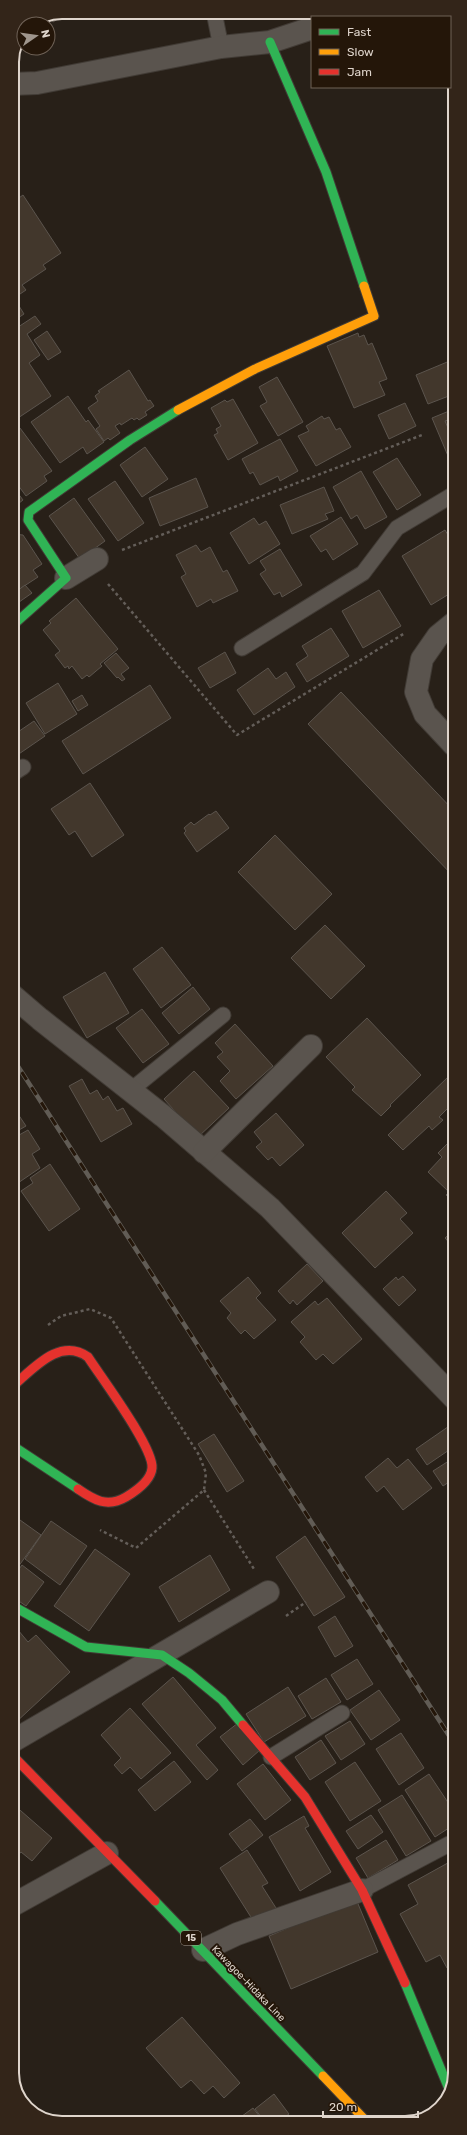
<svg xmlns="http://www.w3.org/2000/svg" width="467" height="2135" font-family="Rubik,sans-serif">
<rect width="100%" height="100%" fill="#282018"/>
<g fill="#42372c" stroke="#5b544d">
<polygon points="62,12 64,15 53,22 51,19 43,24 33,24"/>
<polygon points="23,195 61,253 43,265 46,269 22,285 26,290 14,298 24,314 12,322 12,203"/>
<polygon points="35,316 41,324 27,334 40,355 29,363 51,396 12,422 12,331"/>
<polygon points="47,331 61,352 48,360 34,340"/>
<polygon points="358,333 359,337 364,335 368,345 372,343 387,379 379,382 385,395 354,408 327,346"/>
<polygon points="452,360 454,365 454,394 428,404 416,375"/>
<polygon points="129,370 148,401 150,400 154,406 145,412 147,415 139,420 137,418 134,420 132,418 121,425 120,423 115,426 120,433 110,440 108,438 104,441 96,429 100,426 88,408 98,401 95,396 100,392 98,391"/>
<polygon points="277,377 303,422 278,436 260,406 267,402 259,387"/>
<polygon points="68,396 86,422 88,420 104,442 87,454 83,447 60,463 31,422"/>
<polygon points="233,399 258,443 228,460 214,435 218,433 216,429 221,426 211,408 225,400 227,402"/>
<polygon points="405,403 416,426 389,439 378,415"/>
<polygon points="454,409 454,461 451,463 432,418"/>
<polygon points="322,416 324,419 329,417 336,430 340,428 351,447 316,466 298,436 309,431 306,426"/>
<polygon points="454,418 454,442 445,421"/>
<polygon points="20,428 52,471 44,476 47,481 26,496 12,477 12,433"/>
<polygon points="280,439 298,471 280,481 278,476 260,485 253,472 250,474 242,459"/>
<polygon points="145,447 168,479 142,497 120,465"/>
<polygon points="397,458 421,495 397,510 373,472"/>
<polygon points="361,471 387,517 365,529 357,515 351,519 333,487"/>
<polygon points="196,478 208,507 160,526 149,498"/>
<polygon points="12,479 17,486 14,488 23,500 14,507"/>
<polygon points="115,481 144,523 118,541 88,499"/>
<polygon points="324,487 334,511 325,514 328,519 292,534 280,505"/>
<polygon points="74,498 105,541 80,559 49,516"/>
<polygon points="341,517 358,544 333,560 326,549 321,552 310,536"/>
<polygon points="254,518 259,525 266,521 280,544 249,564 230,533"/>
<polygon points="445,530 454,545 454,591 431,605 402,556"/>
<polygon points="12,534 23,535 42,564 33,570 38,577 12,594"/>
<polygon points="196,545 201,552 210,547 223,572 227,570 238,591 213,603 211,599 197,607 181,577 186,574 176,555"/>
<polygon points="280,549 302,585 282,597 280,592 274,595 260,574 266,570 260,561"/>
<polygon points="25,585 32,593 12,607 12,595"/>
<polygon points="379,590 401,626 363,648 342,611"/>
<polygon points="76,598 118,649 100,664 102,666 89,677 87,675 82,679 72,666 69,669 68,666 65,668 55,655 60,651 43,630 51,623 49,621"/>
<polygon points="331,628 349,656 307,682 296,664 308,656 302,646"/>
<polygon points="225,652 236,673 210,688 198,668"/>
<polygon points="116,653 129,668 121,674 125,679 122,681 118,677 117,678 104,663"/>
<polygon points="268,668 276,679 286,672 295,687 254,715 237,690"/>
<polygon points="58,683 77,714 45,734 26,703"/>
<polygon points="150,685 171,718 83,774 62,741"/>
<polygon points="341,692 454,811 454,877 308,724"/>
<polygon points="82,695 88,705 78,711 72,701"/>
<polygon points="34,721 45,736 13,758 12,736"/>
<polygon points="90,783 124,835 92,857 75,831 69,835 51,809"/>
<polygon points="216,811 229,828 197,852 184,833 186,831 184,828 191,822 194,825 209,814 210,815"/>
<polygon points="275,835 332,894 295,930 238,872"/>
<polygon points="325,925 365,966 331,999 291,958"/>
<polygon points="162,947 191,985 161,1008 133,969"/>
<polygon points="105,972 129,1013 87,1038 63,997"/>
<polygon points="193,987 210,1009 179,1034 162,1013"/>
<polygon points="142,1009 169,1044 143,1063 116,1028"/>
<polygon points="367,1018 421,1075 390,1105 391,1106 381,1116 352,1090 355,1087 326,1057"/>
<polygon points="235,1024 273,1066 236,1099 220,1081 230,1071 217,1057 223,1052 215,1043"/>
<polygon points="194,1071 229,1108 198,1137 164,1099"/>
<polygon points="449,1076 455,1082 455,1111 453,1113 448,1108 439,1117 443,1120 432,1130 429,1126 403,1150 388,1135"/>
<polygon points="82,1079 90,1094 97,1090 103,1100 108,1096 117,1111 123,1108 132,1124 101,1142 69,1086"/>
<polygon points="12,1105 26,1126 12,1134"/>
<polygon points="276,1113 304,1145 280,1166 272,1157 268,1160 256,1147 262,1142 254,1132"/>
<polygon points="28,1130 40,1149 32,1154 40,1168 15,1185 13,1182 12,1139"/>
<polygon points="451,1140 455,1143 455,1203 446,1195 449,1192 428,1172 442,1157 438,1153"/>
<polygon points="50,1164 80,1209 49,1231 21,1191 33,1183 30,1178"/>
<polygon points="386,1191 407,1213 400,1219 413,1233 375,1268 342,1233"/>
<polygon points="455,1229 455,1249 445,1238"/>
<polygon points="307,1264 323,1281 297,1305 293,1300 290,1304 278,1291"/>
<polygon points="403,1276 416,1290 399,1306 383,1289 396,1277 398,1280"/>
<polygon points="248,1277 261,1293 256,1298 276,1320 254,1339 245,1330 241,1334 227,1318 231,1313 220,1301"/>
<polygon points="327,1298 362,1339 333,1364 323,1354 316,1360 300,1342 305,1337 291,1322 315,1301 318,1305"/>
<polygon points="455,1422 455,1446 427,1465 416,1449"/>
<polygon points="214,1434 244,1481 227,1492 198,1444"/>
<polygon points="455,1457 455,1478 443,1486 433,1471"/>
<polygon points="388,1458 397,1468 408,1459 432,1488 403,1510 384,1486 377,1492 365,1477"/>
<polygon points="13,1515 41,1535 13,1574"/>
<polygon points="51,1521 87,1546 60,1585 25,1559"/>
<polygon points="305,1536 345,1597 314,1616 276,1557"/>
<polygon points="95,1549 130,1574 89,1631 54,1606"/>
<polygon points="210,1555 230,1590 179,1622 159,1587"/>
<polygon points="22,1565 44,1582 26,1606 13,1597 13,1577"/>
<polygon points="335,1616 353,1646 335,1657 318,1627"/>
<polygon points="13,1624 28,1642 36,1635 70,1672 14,1724 13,1722"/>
<polygon points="357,1659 373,1684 347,1700 331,1675"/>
<polygon points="173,1677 216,1728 196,1745 218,1770 207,1780 142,1704"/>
<polygon points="326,1678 341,1702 312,1719 298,1696"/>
<polygon points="455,1686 455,1698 450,1689"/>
<polygon points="288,1687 306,1716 264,1742 246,1714"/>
<polygon points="379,1690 400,1720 371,1740 350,1710"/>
<polygon points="130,1708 171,1753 141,1779 130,1767 122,1774 114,1765 121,1758 101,1735"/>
<polygon points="350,1721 365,1744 341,1760 325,1736"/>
<polygon points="238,1723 260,1750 243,1765 220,1737"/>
<polygon points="401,1733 424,1768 399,1785 376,1749"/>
<polygon points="321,1740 336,1763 310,1780 295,1757"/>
<polygon points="174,1761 191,1782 155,1811 138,1790"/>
<polygon points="355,1762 381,1801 350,1821 325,1782"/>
<polygon points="263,1764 291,1800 265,1820 237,1784"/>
<polygon points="429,1774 455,1813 455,1824 435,1837 405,1790"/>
<polygon points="402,1795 431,1841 406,1856 378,1810"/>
<polygon points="13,1804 52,1838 32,1861 21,1852 14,1860 13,1858"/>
<polygon points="371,1815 383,1832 358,1849 346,1831"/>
<polygon points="304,1816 309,1826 305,1828 331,1872 300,1891 269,1837"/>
<polygon points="250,1819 263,1835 242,1851 229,1834"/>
<polygon points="386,1840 398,1860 368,1878 356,1858"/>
<polygon points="247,1850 268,1883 262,1886 276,1908 254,1922 220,1868"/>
<polygon points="455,1859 455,1963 447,1968 440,1955 426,1962 400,1914 418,1904 408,1885"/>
<polygon points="356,1899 378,1952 291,1989 269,1936"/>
<polygon points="182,2017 240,2083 224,2098 213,2086 204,2094 191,2080 181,2088 146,2048"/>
<polygon points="274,2094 289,2114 279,2121 280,2122 265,2122 255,2109"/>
<polygon points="253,2108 264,2122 234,2122"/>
</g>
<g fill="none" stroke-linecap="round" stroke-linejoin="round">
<g stroke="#413b35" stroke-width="17">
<g id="lane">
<polyline points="214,12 221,47"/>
<polyline points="242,648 363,573 397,528 454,494"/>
<polyline points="12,774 23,767"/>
<polyline points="131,1090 223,1015"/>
<polyline points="271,1757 342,1713"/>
<polyline points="362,1890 449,1844"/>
</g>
</g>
<g stroke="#413b35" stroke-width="24">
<g id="street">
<polyline points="344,17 355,12"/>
<polyline points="12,84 37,83 221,47 270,42 312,28"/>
<polyline points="66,578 97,559"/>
<polyline points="454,623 438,636 422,659 416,692 425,714 454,745"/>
<polyline points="12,995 40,1019 163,1116 270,1208 455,1399"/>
<polyline points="204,1152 311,1046"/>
<polyline points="13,1741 268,1592"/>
<polyline points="13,1905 107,1853"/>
<polyline points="203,1950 237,1934 362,1890"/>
</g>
</g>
<g stroke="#413b35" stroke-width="11">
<g id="fast">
<polyline points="270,42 326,172 364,286"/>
<polyline points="12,626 66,578 28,520 29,512 130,440 178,410"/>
<polyline points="13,1446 78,1489"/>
<polyline points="13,1606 86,1647 162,1655 189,1673 222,1700 243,1725"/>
<polyline points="155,1901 323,2076"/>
<polyline points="405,1983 449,2089"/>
</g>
</g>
<g stroke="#413b35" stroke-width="11">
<g id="slow">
<polyline points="178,410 255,369 374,316 364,286"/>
<polyline points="323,2076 367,2122"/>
</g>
</g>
<g stroke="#413b35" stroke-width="11">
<g id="jam">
<path d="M13,1386C34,1368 60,1337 88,1357C101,1377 154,1448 152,1468C151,1481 136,1491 126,1497C107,1508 94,1500 78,1489"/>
<polyline points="243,1725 305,1797 362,1890 405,1983"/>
<polyline points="13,1756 155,1901"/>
</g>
</g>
<g stroke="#645e59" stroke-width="2.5" stroke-dasharray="3 3" stroke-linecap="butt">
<polyline points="122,550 422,435"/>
<polyline points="108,584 237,735 405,633"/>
<polyline points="48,1325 61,1316 90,1309 111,1318 199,1455 206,1473 204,1490 136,1548 100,1530"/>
<polyline points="204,1490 254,1569"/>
<polyline points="286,1616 306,1602"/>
</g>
<use href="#lane" stroke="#5a544e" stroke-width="15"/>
<use href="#street" stroke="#5a544e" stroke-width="22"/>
<use href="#fast" stroke="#30b455" stroke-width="9"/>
<use href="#slow" stroke="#ff9f0a" stroke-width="9"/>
<use href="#jam" stroke="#e5322d" stroke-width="9"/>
<g stroke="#615c55" stroke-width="4.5">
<polyline id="rail" points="12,1057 455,1745"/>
</g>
<use href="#rail" stroke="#241609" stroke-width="3" stroke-dasharray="9" stroke-linecap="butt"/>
</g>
<g text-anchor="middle" stroke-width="4" stroke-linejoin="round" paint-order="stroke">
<rect fill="#241609" stroke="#a79c92" stroke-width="1" x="181" y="1931" width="20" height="14" rx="3"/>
<g font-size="9" font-weight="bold" fill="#dfd5cc">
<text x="191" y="1941">15</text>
</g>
<g font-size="10" fill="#dfd5cc" stroke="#241609">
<text transform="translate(249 1983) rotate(46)" y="4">Kawagoe-Hidaka Line</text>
</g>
</g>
<path d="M0 0H467V2135H0ZM62 19H405A43 43 0 0 1 448 62V2073A43 43 0 0 1 405 2116H62A43 43 0 0 1 19 2073V62A43 43 0 0 1 62 19Z" fill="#332519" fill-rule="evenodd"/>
<path fill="none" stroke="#dfd5cc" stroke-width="2" d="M62 19H405A43 43 0 0 1 448 62V2073A43 43 0 0 1 405 2116H62A43 43 0 0 1 19 2073V62A43 43 0 0 1 62 19Z"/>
<rect x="311" y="16" width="140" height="72" fill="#241609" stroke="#6f6257"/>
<rect x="319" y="29" width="20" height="6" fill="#30b455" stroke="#6f6257"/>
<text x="347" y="36" font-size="12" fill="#dfd5cc">Fast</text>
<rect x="319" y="49" width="20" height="6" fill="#ff9f0a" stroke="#6f6257"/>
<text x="347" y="56" font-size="12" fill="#dfd5cc">Slow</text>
<rect x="319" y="69" width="20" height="6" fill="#e5322d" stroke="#6f6257"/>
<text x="347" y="76" font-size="12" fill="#dfd5cc">Jam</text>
<g transform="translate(36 36) rotate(77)"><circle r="19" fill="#241609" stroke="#6f6257"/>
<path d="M0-3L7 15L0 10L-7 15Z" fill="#9f968d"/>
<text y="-6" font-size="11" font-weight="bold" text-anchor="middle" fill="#dfd5cc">N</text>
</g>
<path d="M323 2111v6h95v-6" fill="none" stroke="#dfd5cc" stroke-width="2"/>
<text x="329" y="2111" font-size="12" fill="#dfd5cc" stroke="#241609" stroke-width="3" paint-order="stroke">20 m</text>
</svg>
